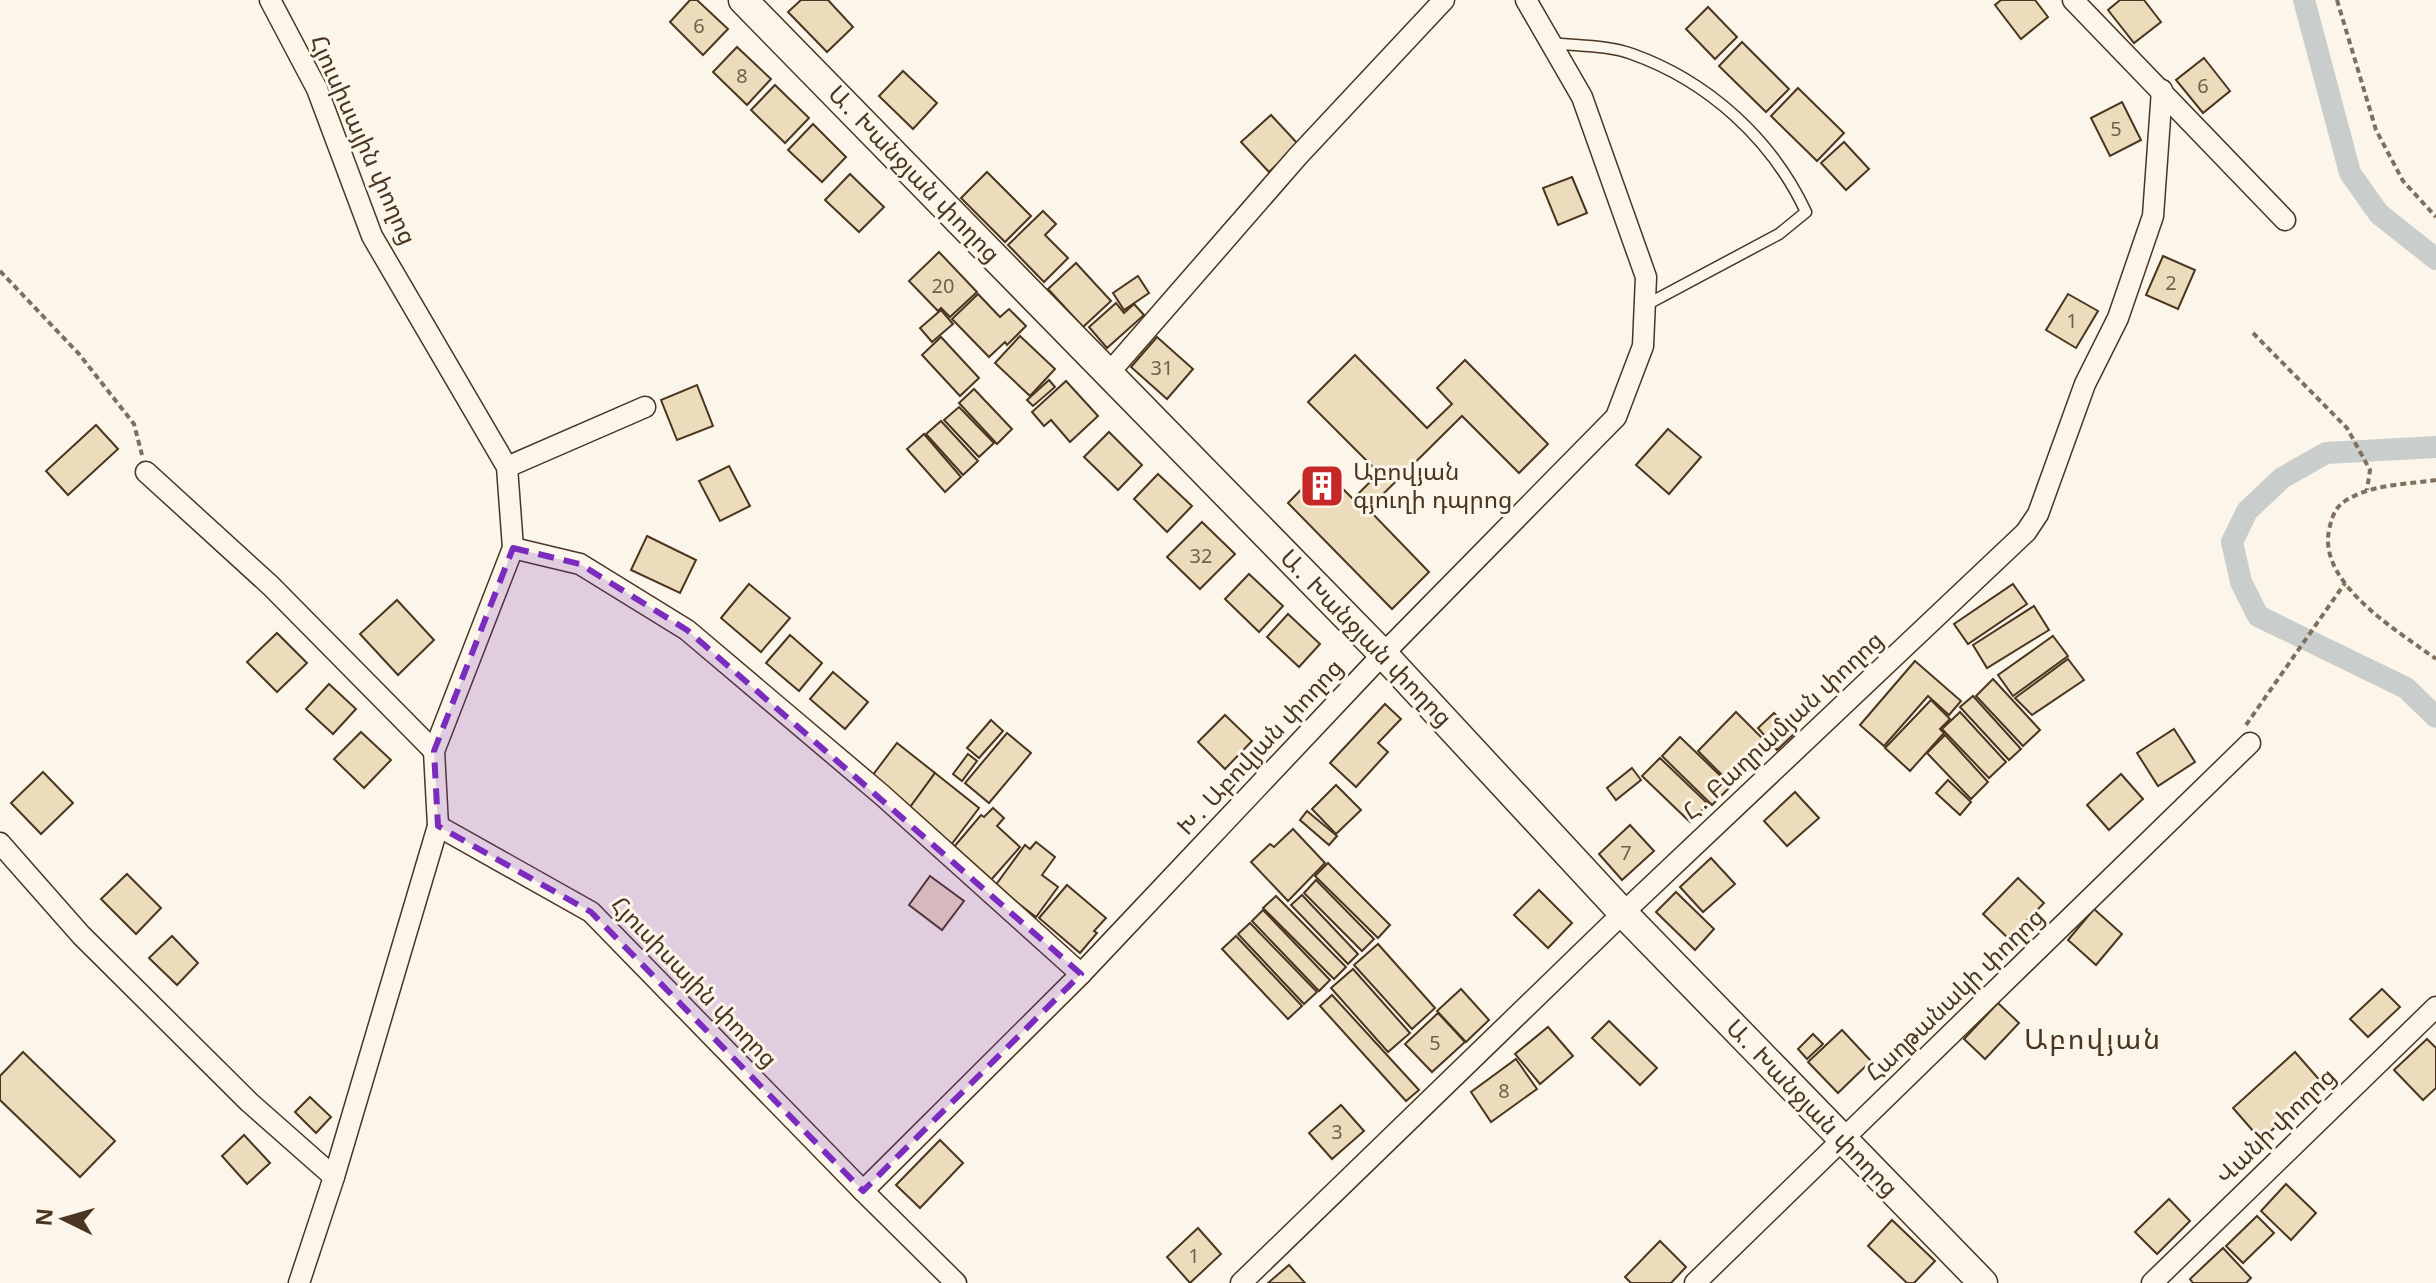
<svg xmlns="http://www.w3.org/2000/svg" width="2436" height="1283" font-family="Georgia,'Noto Sans Armenian',serif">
<rect width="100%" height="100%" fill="#fbf6e9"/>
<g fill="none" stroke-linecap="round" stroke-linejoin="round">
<g stroke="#c9cecd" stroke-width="22">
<polyline points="2304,0 2350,173 2379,214 2436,259"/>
<polyline points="2436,447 2326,453 2282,478 2247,511 2232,542 2241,582 2258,616 2406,688 2436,717"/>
</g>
</g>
<g fill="#ecdcbc" stroke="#4a3520" stroke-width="2">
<polygon points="690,0 697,0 728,29 703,55 670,22"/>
<polygon points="801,0 828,0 853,27 827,52 788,12"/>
<polygon points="2001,0 2035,0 2048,17 2021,39 1995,5"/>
<polygon points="2120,0 2144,0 2161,22 2134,43 2108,10"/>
<polygon points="1708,7 1737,37 1715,59 1686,29"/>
<polygon points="1742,42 1789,89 1766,112 1719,66"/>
<polygon points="737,47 771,79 747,105 713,72"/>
<polygon points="2204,58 2230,91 2203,113 2176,80"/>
<polygon points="903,71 937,103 913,129 879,96"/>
<polygon points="775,85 809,118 785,143 751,110"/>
<polygon points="1798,88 1844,133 1817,161 1771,116"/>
<polygon points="2122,102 2141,140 2110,156 2091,118"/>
<polygon points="1271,115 1298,144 1269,172 1241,142"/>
<polygon points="813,124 846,157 822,182 788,150"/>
<polygon points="1844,142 1869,169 1846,190 1821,163"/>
<polygon points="987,172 1031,216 1005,242 961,198"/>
<polygon points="850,174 884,207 859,232 825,200"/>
<polygon points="1572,177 1587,213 1558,225 1543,188"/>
<polygon points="1043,211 1056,224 1045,235 1068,258 1044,282 1008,245"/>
<polygon points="939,252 977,292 950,317 941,308 938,311 909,281"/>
<polygon points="2163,256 2195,270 2178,309 2146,295"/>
<polygon points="1076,263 1111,301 1083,327 1048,289"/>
<polygon points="1138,276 1149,293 1124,310 1113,293"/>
<polygon points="978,294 1000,317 1009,309 1026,326 1007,345 1005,342 989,357 952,319"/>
<polygon points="2068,294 2098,311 2076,348 2046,330"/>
<polygon points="1116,303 1124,313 1134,304 1144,315 1107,348 1089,327"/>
<polygon points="941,310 953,324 932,342 920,328"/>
<polygon points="1020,336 1055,369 1030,396 995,363"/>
<polygon points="941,337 979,378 960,396 922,355"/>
<polygon points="1157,337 1193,369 1167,399 1131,367"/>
<polygon points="1355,355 1427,428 1452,404 1437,388 1465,360 1548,444 1519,473 1462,416 1368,509 1429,572 1392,609 1288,503 1322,468 1353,499 1379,473 1308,402"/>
<polygon points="1049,380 1055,387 1033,406 1027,400"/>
<polygon points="1066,381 1098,416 1070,442 1051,420 1044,426 1032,412"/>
<polygon points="697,385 713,426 677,440 661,400"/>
<polygon points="974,389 1012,429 997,444 959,403"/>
<polygon points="959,407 994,443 979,457 944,420"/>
<polygon points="941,421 978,461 963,475 926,434"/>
<polygon points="96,425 118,449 68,495 46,471"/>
<polygon points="1668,429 1701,457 1669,494 1636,465"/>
<polygon points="1109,432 1142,465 1118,490 1084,457"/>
<polygon points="924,434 961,477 945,492 907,449"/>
<polygon points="729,466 750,506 720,521 699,481"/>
<polygon points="1158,474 1192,506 1167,532 1134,499"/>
<polygon points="1202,522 1235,554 1200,589 1167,557"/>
<polygon points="647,536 696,560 680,593 631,570"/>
<polygon points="1249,574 1283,606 1259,632 1225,599"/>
<polygon points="749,584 790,618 761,652 721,618"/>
<polygon points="2013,584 2027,604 1968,644 1954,624"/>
<polygon points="397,600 434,640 398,675 360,634"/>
<polygon points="2034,606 2049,630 1987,668 1973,645"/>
<polygon points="1288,614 1320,644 1299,667 1267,637"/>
<polygon points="277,633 307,663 277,692 247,662"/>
<polygon points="790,635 822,663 799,691 766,663"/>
<polygon points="2053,636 2068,656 2013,696 1998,675"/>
<polygon points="2068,659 2084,680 2032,715 2015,698"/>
<polygon points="1915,661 1961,701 1949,715 1928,696 1884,746 1860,725"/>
<polygon points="833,672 868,702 845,729 810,699"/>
<polygon points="1993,679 2040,730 2023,746 1976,696"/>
<polygon points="329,684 356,709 333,734 306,709"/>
<polygon points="1973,696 2021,749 2009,760 1960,707"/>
<polygon points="1931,700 1950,719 1940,729 1944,733 1910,771 1885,748"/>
<polygon points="1385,704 1401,719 1378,743 1388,752 1356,787 1330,763"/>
<polygon points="1736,712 1764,740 1726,779 1698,751"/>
<polygon points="1960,712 2006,762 1989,778 1942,729"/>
<polygon points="1774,713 1794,734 1777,750 1758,728"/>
<polygon points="1225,715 1252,741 1225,769 1198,742"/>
<polygon points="991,720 1003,731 979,758 967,748"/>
<polygon points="2174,729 2195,762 2158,786 2137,753"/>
<polygon points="361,732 391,760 364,788 334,759"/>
<polygon points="1007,733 1031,753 989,803 965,783"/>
<polygon points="1945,735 1988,782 1971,799 1927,753"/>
<polygon points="1680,737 1731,786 1712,805 1662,756"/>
<polygon points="897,743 935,773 908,810 869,780"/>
<polygon points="968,754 977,761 962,781 953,774"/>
<polygon points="1660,758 1708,804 1690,822 1642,776"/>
<polygon points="1632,768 1641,780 1616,800 1607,788"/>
<polygon points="43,772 73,803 41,834 11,803"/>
<polygon points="935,773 979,808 951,845 908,810"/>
<polygon points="2121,774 2143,799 2109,830 2087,805"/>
<polygon points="1948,780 1971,802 1960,815 1936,793"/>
<polygon points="1336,785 1361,810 1336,834 1312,809"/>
<polygon points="1795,792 1819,818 1787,846 1764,821"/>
<polygon points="993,808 1004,818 997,826 1020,847 991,880 953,848 981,815 984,817"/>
<polygon points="1307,811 1337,836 1329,845 1300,820"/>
<polygon points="1630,825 1654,851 1622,880 1599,854"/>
<polygon points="1293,829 1325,863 1288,901 1251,862 1270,844 1274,847"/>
<polygon points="1036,842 1055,857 1042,875 1058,887 1036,917 995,886 1025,845 1030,849"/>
<polygon points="1711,858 1735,884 1703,912 1680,887"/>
<polygon points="1328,863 1390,925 1378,938 1315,876"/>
<polygon points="127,874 161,908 136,934 101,899"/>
<polygon points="930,876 964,901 942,930 909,905"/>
<polygon points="2018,878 2044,903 2009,939 1983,914"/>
<polygon points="1316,880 1374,939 1362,951 1304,893"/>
<polygon points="1067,885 1106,918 1094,931 1097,933 1080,953 1039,918"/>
<polygon points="1539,890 1572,923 1548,948 1514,915"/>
<polygon points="1676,892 1714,929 1695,950 1656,912"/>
<polygon points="1302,895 1358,954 1348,964 1291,905"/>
<polygon points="1276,896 1346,967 1334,979 1263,908"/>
<polygon points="2094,909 2122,934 2096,965 2068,940"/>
<polygon points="1263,910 1330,980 1319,991 1252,921"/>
<polygon points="1250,923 1317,992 1304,1004 1238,934"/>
<polygon points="172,936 198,963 177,985 149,958"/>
<polygon points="1236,936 1302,1006 1288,1019 1222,949"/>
<polygon points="1378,944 1435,1008 1412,1029 1354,965"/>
<polygon points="1353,969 1410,1033 1388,1052 1331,988"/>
<polygon points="1461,989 1489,1020 1466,1042 1437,1011"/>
<polygon points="2382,989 2400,1007 2368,1037 2350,1019"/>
<polygon points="1332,995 1419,1090 1406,1101 1320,1006"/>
<polygon points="1998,1003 2019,1023 1985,1059 1964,1039"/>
<polygon points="1438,1013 1465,1042 1432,1072 1405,1044"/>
<polygon points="1609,1021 1657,1068 1640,1085 1592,1038"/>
<polygon points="1548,1027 1573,1056 1540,1084 1515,1054"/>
<polygon points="1842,1030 1871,1061 1838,1093 1808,1062"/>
<polygon points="1813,1034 1823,1044 1807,1059 1798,1049"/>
<polygon points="2427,1039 2436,1048 2436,1088 2423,1100 2394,1070"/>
<polygon points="23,1052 115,1141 80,1177 0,1100 0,1076"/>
<polygon points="2295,1052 2323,1084 2261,1140 2233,1108"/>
<polygon points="1516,1059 1537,1089 1491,1122 1471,1092"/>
<polygon points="310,1097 331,1117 316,1133 295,1112"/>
<polygon points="1341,1105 1364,1131 1332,1159 1309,1133"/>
<polygon points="244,1135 270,1163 247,1184 222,1156"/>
<polygon points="940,1140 963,1163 920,1208 896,1185"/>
<polygon points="2286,1184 2316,1213 2291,1240 2261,1211"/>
<polygon points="2169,1199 2190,1221 2157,1254 2135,1232"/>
<polygon points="2257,1216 2274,1233 2243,1263 2226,1246"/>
<polygon points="1892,1220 1935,1261 1914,1283 1907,1283 1868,1246"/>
<polygon points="1198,1228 1221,1254 1190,1283 1167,1257"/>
<polygon points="1660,1241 1686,1267 1671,1283 1631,1283 1625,1277"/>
<polygon points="2223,1248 2251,1278 2246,1283 2193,1283 2190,1279"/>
<polygon points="1289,1265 1305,1283 1268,1283"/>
</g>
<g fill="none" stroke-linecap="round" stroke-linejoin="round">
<g stroke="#4a3520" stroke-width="13">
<path id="lane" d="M1552,43C1577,46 1608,45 1632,54C1708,81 1772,139 1806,212L1779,234L1644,306"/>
</g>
<g stroke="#4a3520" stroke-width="23">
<g id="street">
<polyline points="270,0 317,89 372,236 507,467 513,548 434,751 438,826 334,1177 299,1283"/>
<polyline points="2073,0 2285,220"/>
<polyline points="1109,373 1298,156 1444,0"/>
<polyline points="507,467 645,407"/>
<polyline points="146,472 271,586 434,751"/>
<polyline points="513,548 580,564 687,630 882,795 1081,974"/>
<polyline points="438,826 591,912 863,1191 956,1283"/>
<polyline points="0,843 81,935 249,1102 334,1177"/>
<polyline points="863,1191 1081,974 1383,654 1616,417 1643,346 1646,277 1582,97 1526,0"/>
<polyline points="1241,1283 1623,913 2026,532 2038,514 2085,384 2118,318 2153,216 2162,90"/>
<polyline points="1695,1283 2250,743"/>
<polyline points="2152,1283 2436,1007"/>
</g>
</g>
<g stroke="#4a3520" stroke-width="31">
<polyline id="secondary" points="743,0 1383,654 1623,913 1983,1283"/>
</g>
<g stroke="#7f6f5c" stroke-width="4" stroke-dasharray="6 4" stroke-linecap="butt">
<polyline points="2337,0 2376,130 2403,181 2436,217"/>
<polyline points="0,271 79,354 134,424 142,455"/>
<polyline points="2253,333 2347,428 2370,470 2367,490"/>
<path d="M2436,480C2410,484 2376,484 2352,497C2336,505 2333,513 2329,530C2318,584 2398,631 2436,659"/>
<polyline points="2246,725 2345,583"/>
</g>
<use href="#lane" stroke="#fbf6e9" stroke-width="10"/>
<use href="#street" stroke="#fbf6e9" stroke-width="20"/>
<use href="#secondary" stroke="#fbf6e9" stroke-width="28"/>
</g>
<path fill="#7b2cbf" fill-opacity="0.2" stroke="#7b2cbf" stroke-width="6" stroke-dasharray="16 10" stroke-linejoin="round" d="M513,548L580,564L687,630L1081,974L863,1191L591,912L438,826L434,751Z"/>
<defs>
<g id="building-square" transform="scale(2.3)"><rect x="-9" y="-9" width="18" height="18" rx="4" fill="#c62828" stroke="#fbf6e9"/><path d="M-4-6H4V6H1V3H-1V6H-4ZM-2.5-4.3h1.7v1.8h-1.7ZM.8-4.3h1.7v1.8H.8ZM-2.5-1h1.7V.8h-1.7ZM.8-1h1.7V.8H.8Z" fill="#fff"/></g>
</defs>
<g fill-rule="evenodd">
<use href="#building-square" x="1322" y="486"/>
</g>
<g text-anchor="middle" stroke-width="6" stroke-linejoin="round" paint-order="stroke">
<g font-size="20" fill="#725f47">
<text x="699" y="33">6</text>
<text x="742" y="83">8</text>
<text x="2203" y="93">6</text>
<text x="2116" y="136">5</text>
<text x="2171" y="290">2</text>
<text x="943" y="293">20</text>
<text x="2072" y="328">1</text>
<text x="1162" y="375">31</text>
<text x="1201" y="563">32</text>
<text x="1626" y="860">7</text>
<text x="1435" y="1050">5</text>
<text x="1504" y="1098">8</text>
<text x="1337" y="1139">3</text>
<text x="1194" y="1263">1</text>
</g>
<g font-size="24" fill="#4a3520" stroke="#fbf6e9">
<text transform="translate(363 140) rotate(66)" y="8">Հյուսիսային փողոց</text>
<text transform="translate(914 174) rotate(46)" y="8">Ա․ Խանջյան փողոց</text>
<text transform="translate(1366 638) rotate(46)" y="8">Ա․ Խանջյան փողոց</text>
<text transform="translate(1783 726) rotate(-43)" y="8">Հ․ Բաղրամյան փողոց</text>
<text transform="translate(1260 747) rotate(-47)" y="8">Խ․ Աբովյան փողոց</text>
<text transform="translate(694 982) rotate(46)" y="8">Հյուսիսային փողոց</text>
<text transform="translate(1955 995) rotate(-44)" y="8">Հաղթանակի փողոց</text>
<text transform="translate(1812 1108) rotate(46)" y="8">Ա․ Խանջյան փողոց</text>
<text transform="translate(2276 1126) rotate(-44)" y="8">Վանի փողոց</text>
</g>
<g font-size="24" fill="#4a3520" stroke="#fbf6e9" text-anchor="start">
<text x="1353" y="480">Աբովյան<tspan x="1353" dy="28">գյուղի դպրոց</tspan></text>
</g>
<g font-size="28" letter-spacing="2" fill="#4a3520" stroke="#fbf6e9">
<text x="2093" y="1049">Աբովյան</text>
</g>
</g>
<g transform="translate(64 1219) rotate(275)" stroke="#fbf6e9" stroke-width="6" paint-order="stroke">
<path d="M0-6L14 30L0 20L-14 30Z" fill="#4a3520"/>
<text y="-12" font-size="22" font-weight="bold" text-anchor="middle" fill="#4a3520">N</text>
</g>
</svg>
